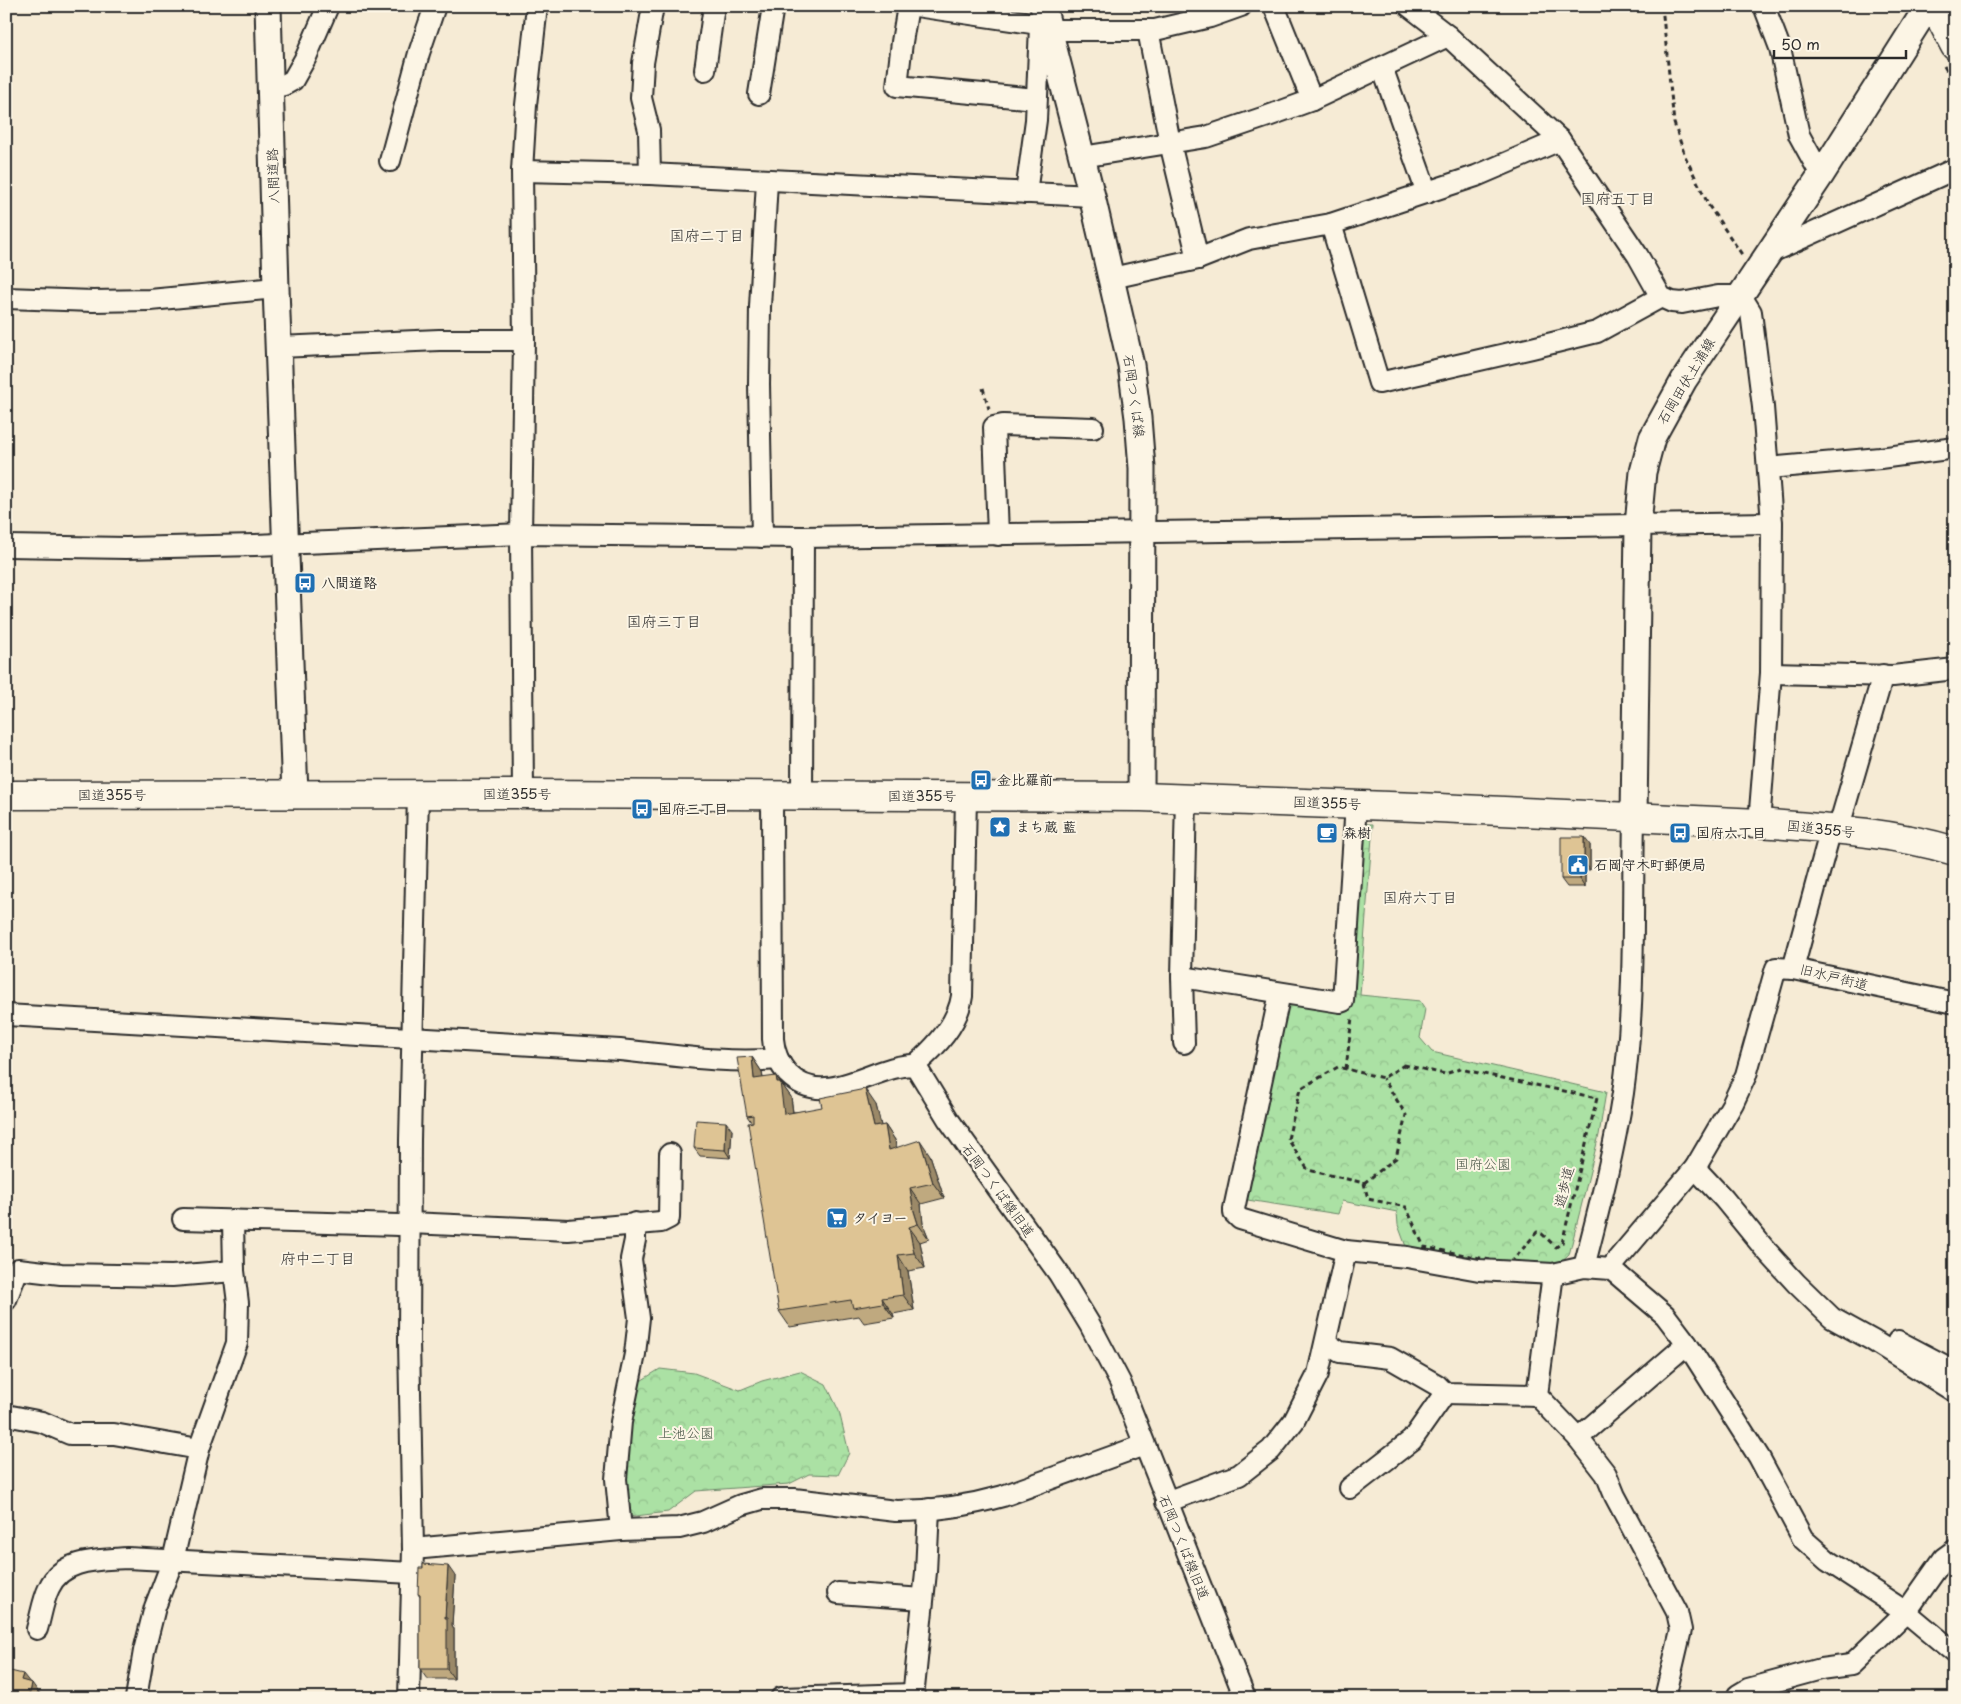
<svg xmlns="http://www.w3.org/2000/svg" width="1961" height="1704" font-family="'Playpen Sans','Klee One',sans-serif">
<defs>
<pattern id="park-crowns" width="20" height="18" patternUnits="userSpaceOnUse" patternTransform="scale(1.25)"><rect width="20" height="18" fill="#abe1a4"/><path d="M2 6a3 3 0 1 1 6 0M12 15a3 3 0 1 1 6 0" fill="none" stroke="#93c18d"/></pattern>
</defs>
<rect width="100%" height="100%" fill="#f6ebd5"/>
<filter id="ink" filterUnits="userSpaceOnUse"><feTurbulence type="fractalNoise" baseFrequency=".02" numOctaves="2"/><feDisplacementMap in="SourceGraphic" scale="10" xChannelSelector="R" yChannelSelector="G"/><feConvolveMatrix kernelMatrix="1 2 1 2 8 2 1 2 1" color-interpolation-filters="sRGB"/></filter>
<g filter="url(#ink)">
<g fill="url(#park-crowns)" stroke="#6b8668">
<polygon points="1361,824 1373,824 1360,995 1420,1001 1425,1009 1420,1038 1432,1052 1606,1092 1599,1135 1569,1255 1556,1267 1505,1267 1408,1252 1398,1225 1397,1212 1342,1201 1338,1214 1241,1199 1287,999 1346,1011"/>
<polygon points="660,1369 694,1373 740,1390 762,1381 800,1371 826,1384 839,1411 849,1453 838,1475 809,1474 789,1484 696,1491 668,1512 628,1517 624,1468 634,1385"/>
</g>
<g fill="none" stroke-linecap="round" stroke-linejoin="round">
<g stroke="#2b2b2b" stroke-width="24">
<g id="minor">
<polyline points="908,6 902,42 897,86 1036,99"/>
<polyline points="916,6 1032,23 1049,30 1155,30 1210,17 1241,6"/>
<polyline points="1274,6 1312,100"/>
<polyline points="1409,6 1448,36 1560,140 1638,256 1661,297 1672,302 1682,303 1718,296 1741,296 1751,312 1763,407 1772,523 1771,673 1759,823"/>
<polyline points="1764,6 1780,48 1799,135 1821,175"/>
<polyline points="1148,30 1170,143 1198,259"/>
<polyline points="1382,67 1427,193"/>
<polyline points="705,70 714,6"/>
<polyline points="271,88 284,85 293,80 306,57 328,6"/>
<polyline points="759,94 773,6"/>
<polyline points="1082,157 1206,137 1268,116 1312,100 1448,36"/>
<polyline points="390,161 419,53 435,6"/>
<polyline points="522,171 650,174 1092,196"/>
<polyline points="650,174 649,130 641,98 643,63 653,6"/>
<polyline points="1026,193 1036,120 1040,26"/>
<polyline points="1331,224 1379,383 1532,348 1597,332 1661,297"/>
<polyline points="1769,253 1955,169"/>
<polyline points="1112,278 1198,259 1249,239 1331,224 1476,176 1560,140"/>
<polyline points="6,298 93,301 150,300 276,288"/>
<polyline points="279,347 439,340 524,340"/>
<polyline points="1768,468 1880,458 1955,448"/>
<polyline points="998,535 994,427 1003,425 1093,428"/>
<polyline points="762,537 759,384 760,307 767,181"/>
<polyline points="6,546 126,548 255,545 521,534 803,537 1772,523"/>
<polyline points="1771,673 1893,676 1955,669"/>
<polyline points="523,794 521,534 524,340 522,171 526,105 537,6"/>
<path d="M772,796L773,1039C774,1052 779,1064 788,1074C825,1111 874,1064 915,1065L948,1119L1059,1274L1090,1325L1120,1382L1245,1698"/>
<polyline points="802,796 803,537"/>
<polyline points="1831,829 1793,969 1955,1003"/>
<polyline points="1838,830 1883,675"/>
<polyline points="1182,977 1340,1002 1343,1001 1356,804"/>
<polyline points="1280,993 1234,1209 1234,1213 1240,1219 1346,1251 1407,1257 1479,1270 1553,1274 1584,1267 1611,1269 1617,1260 1695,1168 1733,1103 1746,1075 1776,968 1793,969"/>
<path d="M6,1015L620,1050C672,1055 726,1064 778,1059"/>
<polyline points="1184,1043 1182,977 1186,797"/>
<path d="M915,1065C936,1047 958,1024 962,996L966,796"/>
<polyline points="1695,1168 1724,1199 1764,1248 1796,1283 1832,1318 1872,1340 1955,1392"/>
<polyline points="183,1219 399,1225 410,1223 568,1230 661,1222 669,1218 670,1154"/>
<path d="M1584,1267C1599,1209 1614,1152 1623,1093C1636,1001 1632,908 1634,816"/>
<polyline points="1611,1269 1665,1315 1687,1344 1759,1457 1803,1539 1828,1561 1906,1612 1955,1653"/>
<polyline points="1553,1274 1537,1395 1578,1438 1606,1474 1615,1496 1677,1612 1681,1630 1665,1698"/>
<polyline points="6,1300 18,1269 61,1274 172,1276 234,1271"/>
<polyline points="1898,1341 1955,1371"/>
<polyline points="1326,1343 1340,1352 1390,1358 1437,1385 1445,1393 1537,1395"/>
<polyline points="6,1415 42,1422 70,1434 114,1434 199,1449 173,1560 155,1607 144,1651 136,1698"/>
<polyline points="1578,1438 1687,1344"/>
<polyline points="199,1449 237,1343 238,1303 234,1271 233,1220"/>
<polyline points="1350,1488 1412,1440 1445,1393"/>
<polyline points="1166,1502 1239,1475 1271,1450 1294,1421 1318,1374 1346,1251"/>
<polyline points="621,1530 616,1479 621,1422 635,1354 639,1318 631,1259 635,1240 635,1223"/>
<path d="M413,1549L621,1530L679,1528L703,1522L741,1505L762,1499H794L896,1511C932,1511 968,1506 1003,1496L1144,1445"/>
<polyline points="838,1593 923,1599"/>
<path d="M37,1629C41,1616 43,1600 49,1588C62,1558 100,1560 127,1558L412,1573"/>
<polyline points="1738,1695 1748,1689 1821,1669 1851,1665 1906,1612 1944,1558 1955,1550"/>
<polyline points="409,1698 413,1549 409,1341 410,1140 418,794"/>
<polyline points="781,1698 913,1694"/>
<polyline points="913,1698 926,1572 929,1509"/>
</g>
</g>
<g stroke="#2b2b2b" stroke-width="29">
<g id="major">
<polyline points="268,6 276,288 295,795"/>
<polyline points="1043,6 1092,196 1131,365 1138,418 1142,468 1141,797"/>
<polyline points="1634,816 1638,525 1643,472 1652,438 1684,380 1821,175 1928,6"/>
</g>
</g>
<g stroke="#2b2b2b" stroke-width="31">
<g id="highway">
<polyline points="1934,6 1955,46"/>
<path d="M6,795L523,794L1141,797L1417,807L1759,823C1824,828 1892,832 1955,851"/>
</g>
</g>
<g stroke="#2b2b2b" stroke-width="3" stroke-dasharray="5 4" stroke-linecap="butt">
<polyline points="1662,6 1674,123 1685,156 1709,206 1743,256"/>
<polyline points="1944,66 1955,85"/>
<polyline points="983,388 989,409"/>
<polygon points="1404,1065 1445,1074 1460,1069 1597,1098 1562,1243 1556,1247 1542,1234 1537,1232 1510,1264 1424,1247 1406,1207 1368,1199 1364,1183 1308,1170 1288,1139 1300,1089 1338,1067 1383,1078"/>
<polyline points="1346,1069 1352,1017"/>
<polyline points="1364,1183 1396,1158 1406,1115 1383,1078"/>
</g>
<use href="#minor" stroke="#fcf5e5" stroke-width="20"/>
<use href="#major" stroke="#fcf5e5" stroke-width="25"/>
<use href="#highway" stroke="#fcf5e5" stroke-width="28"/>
</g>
<g fill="#bfa97f" stroke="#2b2b2b">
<polygon points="1590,845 1590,870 1585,870 1585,887 1567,887 1561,879"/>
<polygon points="752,1057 762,1072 763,1078 780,1082 791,1097 793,1112 876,1105 881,1126 885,1125 895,1140 896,1147 930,1155 944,1198 921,1204 923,1224 929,1239 920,1242 925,1268 908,1271 914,1310 893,1314 894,1318 864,1323 859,1316 790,1327 779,1311 752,1123 747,1116"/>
<polygon points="732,1130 730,1158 700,1156 694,1148"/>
<polygon points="455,1576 452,1625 454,1629 454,1679 427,1679 420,1669 420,1597 418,1594"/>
</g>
<g fill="#9b8968" stroke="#2b2b2b">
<polygon points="1584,837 1590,845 1590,870 1584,862"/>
<polygon points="1580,862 1585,870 1585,887 1580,879"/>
<polygon points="752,1057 762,1072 765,1094 754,1079"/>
<polygon points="776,1076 791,1097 795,1129 784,1114"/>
<polygon points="865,1089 876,1105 885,1142 874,1127"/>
<polygon points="726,1122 732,1130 730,1158 725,1150"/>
<polygon points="885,1125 895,1140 899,1165 889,1150"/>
<polygon points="920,1140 930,1155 944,1198 933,1183"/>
<polygon points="910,1188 921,1204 923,1224 929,1239 918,1224 913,1208"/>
<polygon points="909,1227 920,1242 925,1268 914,1253"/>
<polygon points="898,1255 908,1271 914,1310 903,1295"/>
<polygon points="882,1298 893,1314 894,1318 883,1303"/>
<polygon points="448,1566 455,1576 452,1625 454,1629 454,1679 447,1669 445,1618"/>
<polygon points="23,1674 31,1684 21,1680"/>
<polygon points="32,1683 40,1694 39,1698 29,1698"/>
</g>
<g fill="#dec494" stroke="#2b2b2b">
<polygon points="1561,837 1584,837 1584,862 1580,862 1580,879 1561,879"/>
<polygon points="752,1057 754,1079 776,1076 777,1082 780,1082 784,1114 822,1107 820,1098 865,1089 874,1127 885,1125 889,1150 920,1140 933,1183 910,1188 913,1208 918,1224 909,1227 914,1253 898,1255 903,1295 882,1298 883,1303 853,1308 851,1300 779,1311 748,1123 753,1122 753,1115 747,1116 737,1058"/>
<polygon points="696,1120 726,1122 725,1150 694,1148"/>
<polygon points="423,1564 448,1566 445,1618 447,1618 447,1669 420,1669 420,1595 418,1594 419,1568 423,1568"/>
<polygon points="6,1670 23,1674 21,1680 32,1683 29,1698 6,1698"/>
</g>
</g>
<defs>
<g id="bus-square" transform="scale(1.125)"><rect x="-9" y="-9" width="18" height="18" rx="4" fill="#1f6fb2" stroke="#fcf5e5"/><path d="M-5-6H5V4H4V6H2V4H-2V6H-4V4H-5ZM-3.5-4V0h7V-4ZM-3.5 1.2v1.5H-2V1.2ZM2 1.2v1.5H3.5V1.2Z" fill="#fff"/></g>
<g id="sight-square" transform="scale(1.125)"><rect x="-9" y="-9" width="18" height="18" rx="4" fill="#1f6fb2" stroke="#fcf5e5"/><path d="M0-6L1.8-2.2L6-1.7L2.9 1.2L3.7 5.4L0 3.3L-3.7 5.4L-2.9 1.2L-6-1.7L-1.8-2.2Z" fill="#fff"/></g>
<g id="cafe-square" transform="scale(1.125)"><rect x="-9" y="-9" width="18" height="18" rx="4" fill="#1f6fb2" stroke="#fcf5e5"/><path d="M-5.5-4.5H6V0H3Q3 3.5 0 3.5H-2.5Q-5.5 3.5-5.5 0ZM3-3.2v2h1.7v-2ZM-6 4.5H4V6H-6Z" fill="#fff"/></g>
<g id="civic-square" transform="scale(1.125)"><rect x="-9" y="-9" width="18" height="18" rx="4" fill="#1f6fb2" stroke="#fcf5e5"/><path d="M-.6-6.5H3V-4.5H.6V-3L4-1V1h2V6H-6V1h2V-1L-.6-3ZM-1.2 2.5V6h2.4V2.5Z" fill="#fff"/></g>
<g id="supermarket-square" transform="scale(1.125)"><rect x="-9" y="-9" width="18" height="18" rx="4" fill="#1f6fb2" stroke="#fcf5e5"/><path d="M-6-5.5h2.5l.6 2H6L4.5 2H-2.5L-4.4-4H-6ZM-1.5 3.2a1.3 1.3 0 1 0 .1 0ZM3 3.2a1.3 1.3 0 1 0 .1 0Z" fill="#fff"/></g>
</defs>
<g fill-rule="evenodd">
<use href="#bus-square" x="305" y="583"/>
<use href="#bus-square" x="981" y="780"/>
<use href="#bus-square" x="642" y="809"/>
<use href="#sight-square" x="1000" y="827"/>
<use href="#cafe-square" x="1327" y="833"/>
<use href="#bus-square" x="1680" y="833"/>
<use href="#civic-square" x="1578" y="865"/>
<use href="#supermarket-square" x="837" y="1218"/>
</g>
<g text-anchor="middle" stroke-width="4" stroke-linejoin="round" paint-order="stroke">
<g font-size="14" fill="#2b2b2b" stroke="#fcf5e5">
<text transform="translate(273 176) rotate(-92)" y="5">八間道路</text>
<text transform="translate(1686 381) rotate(-59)" y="5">石岡田伏土浦線</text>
<text transform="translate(1134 396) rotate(82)" y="5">石岡つくば線</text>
<text x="517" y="799">国道355号</text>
<text x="112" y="800">国道355号</text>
<text x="922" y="801">国道355号</text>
<text transform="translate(1327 803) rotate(2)" y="5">国道355号</text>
<text transform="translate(1821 829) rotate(6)" y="5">国道355号</text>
<text transform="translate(1834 977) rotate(14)" y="5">旧水戸街道</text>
<text transform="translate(1564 1187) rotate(-76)" y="5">遊歩道</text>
<text transform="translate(998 1190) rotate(54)" y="5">石岡つくば線旧道</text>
<text transform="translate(1184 1547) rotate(68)" y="5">石岡つくば線旧道</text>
</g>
<g font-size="14" font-weight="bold" fill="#2b2b2b" stroke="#fcf5e5" text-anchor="start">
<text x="321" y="588">八間道路</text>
<text x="997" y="785">金比羅前</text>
<text x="658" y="814">国府三丁目</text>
<text x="1016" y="832">まち蔵 藍</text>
<text x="1343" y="838">森樹</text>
<text x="1696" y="838">国府六丁目</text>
<text x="1594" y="870">石岡守木町郵便局</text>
<text x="853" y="1223">タイヨー</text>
</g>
<g font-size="14" fill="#4b5849" stroke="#fcf5e5">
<text x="1483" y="1169">国府公園</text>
<text x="686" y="1438">上池公園</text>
</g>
<g font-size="15" fill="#2b2b2b" stroke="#fcf5e5">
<text x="1618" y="204">国府五丁目</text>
<text x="707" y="241">国府二丁目</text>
<text x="664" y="627">国府三丁目</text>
<text x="1420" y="903">国府六丁目</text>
<text x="318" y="1264">府中二丁目</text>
</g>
</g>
<rect width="1961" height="1704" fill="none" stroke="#fcf5e5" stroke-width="25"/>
<rect x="12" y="12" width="1936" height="1679" fill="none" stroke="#2b2b2b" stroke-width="2" filter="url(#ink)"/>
<path d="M1774 50v8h132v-8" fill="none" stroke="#2b2b2b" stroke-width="2.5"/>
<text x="1781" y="50" font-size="15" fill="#2b2b2b" stroke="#fcf5e5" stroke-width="4" paint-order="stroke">50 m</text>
</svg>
